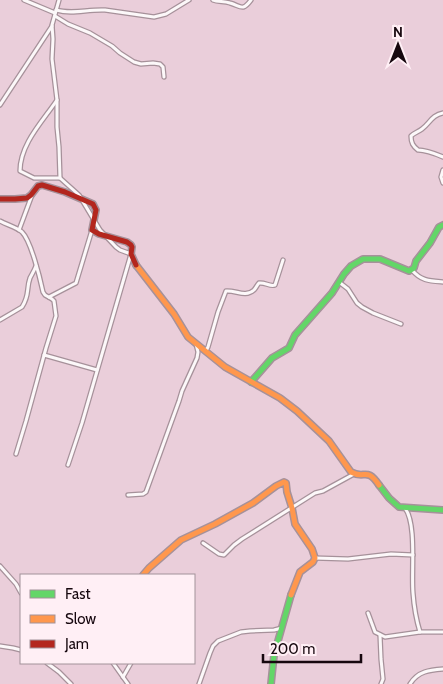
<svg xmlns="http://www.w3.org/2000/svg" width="443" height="684" font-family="Cabin,sans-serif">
<rect width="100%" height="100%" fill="#eaceda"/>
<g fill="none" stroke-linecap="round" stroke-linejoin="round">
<g stroke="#a6919a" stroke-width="5.5">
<g id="street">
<polyline points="24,0 55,13"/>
<polyline points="59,0 52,25 53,39 52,59 57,100 57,127 59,147 60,178"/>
<path d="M213,0C218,2 224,1 230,3C241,6 242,12 251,0"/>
<path d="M56,10C73,15 87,9 105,10L154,17L166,14L189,0"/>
<polyline points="55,16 68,24 90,33 112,46 120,53 134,62 141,64 153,63 160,64 163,67 164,77"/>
<path d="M57,100C43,121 20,144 20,171L34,178H60L79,195L100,230L116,247L120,250L131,254L82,423L68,465"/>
<polyline points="0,105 52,26"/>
<path d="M443,113C432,115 430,123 422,129C418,132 414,133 411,136C411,143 413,146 418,150C426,150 436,154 443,157"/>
<polyline points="443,170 441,177 443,183"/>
<path d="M0,221C7,225 16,227 22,232C31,241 40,278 43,292L45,295L52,299L54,301L56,316L46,348L26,421L16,454"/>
<polyline points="19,230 32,195"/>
<path d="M412,270C421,281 430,281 443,282"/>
<polyline points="339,282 348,289 357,303 362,307 373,313 401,324"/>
<polyline points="49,297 76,283 92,230"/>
<path d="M0,320L22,307C30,295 26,289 30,278C32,274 34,271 36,266"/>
<path d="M204,350L207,349L208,347L218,312L226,291C236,290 245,298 254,290C256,288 257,285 259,283C265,282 270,287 275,285L283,260"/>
<polyline points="44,355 97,370"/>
<polyline points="128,495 143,494 146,492 179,401 182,391 197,358 198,352 196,344"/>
<path d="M405,508C417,524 411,572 413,593C414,607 416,619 420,632"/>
<polyline points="203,543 219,554 224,555 234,545 242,539 315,493 323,491 354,474"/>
<polyline points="315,558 348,559 391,554 413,555"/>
<polyline points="0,566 16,584 21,593"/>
<polyline points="368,613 375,632 385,637 420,632 443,632"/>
<polyline points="380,635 381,659 383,679 381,684"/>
<polyline points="0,646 13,648 21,650"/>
<polyline points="47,663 59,672 71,684"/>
<polyline points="113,663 128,684"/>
<polyline points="123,677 131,663"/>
<polyline points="199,684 210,653 213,646 218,641 241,632 250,631 274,630 282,628"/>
<path d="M410,684C418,671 430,670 443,669"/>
</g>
</g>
<g stroke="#a6919a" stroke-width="8">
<g id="fast">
<polyline points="251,382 272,358 289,348 295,335 332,293 344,274 351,266 363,259 380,259 409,271 414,268 416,261 430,243 439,227 443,225"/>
<polyline points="379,485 389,498 399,507 443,510"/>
<polyline points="271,684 274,655 291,595"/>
</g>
</g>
<g stroke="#a6919a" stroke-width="8">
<g id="slow">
<path d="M136,265L174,314L188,337L225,367L280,398L297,411L329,441L351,472C365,480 366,466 379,485"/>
<polyline points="143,575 149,568 181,540 215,524 253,503 276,486 284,482 286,483 287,492 292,508 295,524 312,549 315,558 313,562 300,572 291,595"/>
</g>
</g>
<g stroke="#a6919a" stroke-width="8">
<polyline id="jam" points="0,199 15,199 27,198 31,195 38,186 42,185 65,192 93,204 96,210 92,230 99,234 127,242 131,245 132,247 131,254 136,265"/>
</g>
<use href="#street" stroke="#fcf8f9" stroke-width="3"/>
<use href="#fast" stroke="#63d668" stroke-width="5"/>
<use href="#slow" stroke="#ff974d" stroke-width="5"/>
<use href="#jam" stroke="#b3261e" stroke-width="5"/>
</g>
<rect x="20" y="574" width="175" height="90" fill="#ffeff5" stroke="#a29299"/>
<rect x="30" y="590" width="25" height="8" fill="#63d668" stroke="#a29299"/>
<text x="65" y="599" font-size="15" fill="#16070e">Fast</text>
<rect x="30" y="615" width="25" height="8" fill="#ff974d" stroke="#a29299"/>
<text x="65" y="624" font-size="15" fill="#16070e">Slow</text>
<rect x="30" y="640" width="25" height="8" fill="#b3261e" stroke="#a29299"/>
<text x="65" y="649" font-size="15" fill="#16070e">Jam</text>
<g transform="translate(398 45)" stroke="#ffeff5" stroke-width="4" paint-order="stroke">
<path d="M0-4L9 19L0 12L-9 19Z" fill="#16070e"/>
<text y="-8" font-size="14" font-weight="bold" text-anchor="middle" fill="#16070e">N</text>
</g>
<path d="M263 654v8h98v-8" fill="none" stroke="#16070e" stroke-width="2.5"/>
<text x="270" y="654" font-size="15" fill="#16070e" stroke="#ffeff5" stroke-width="4" paint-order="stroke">200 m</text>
</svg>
